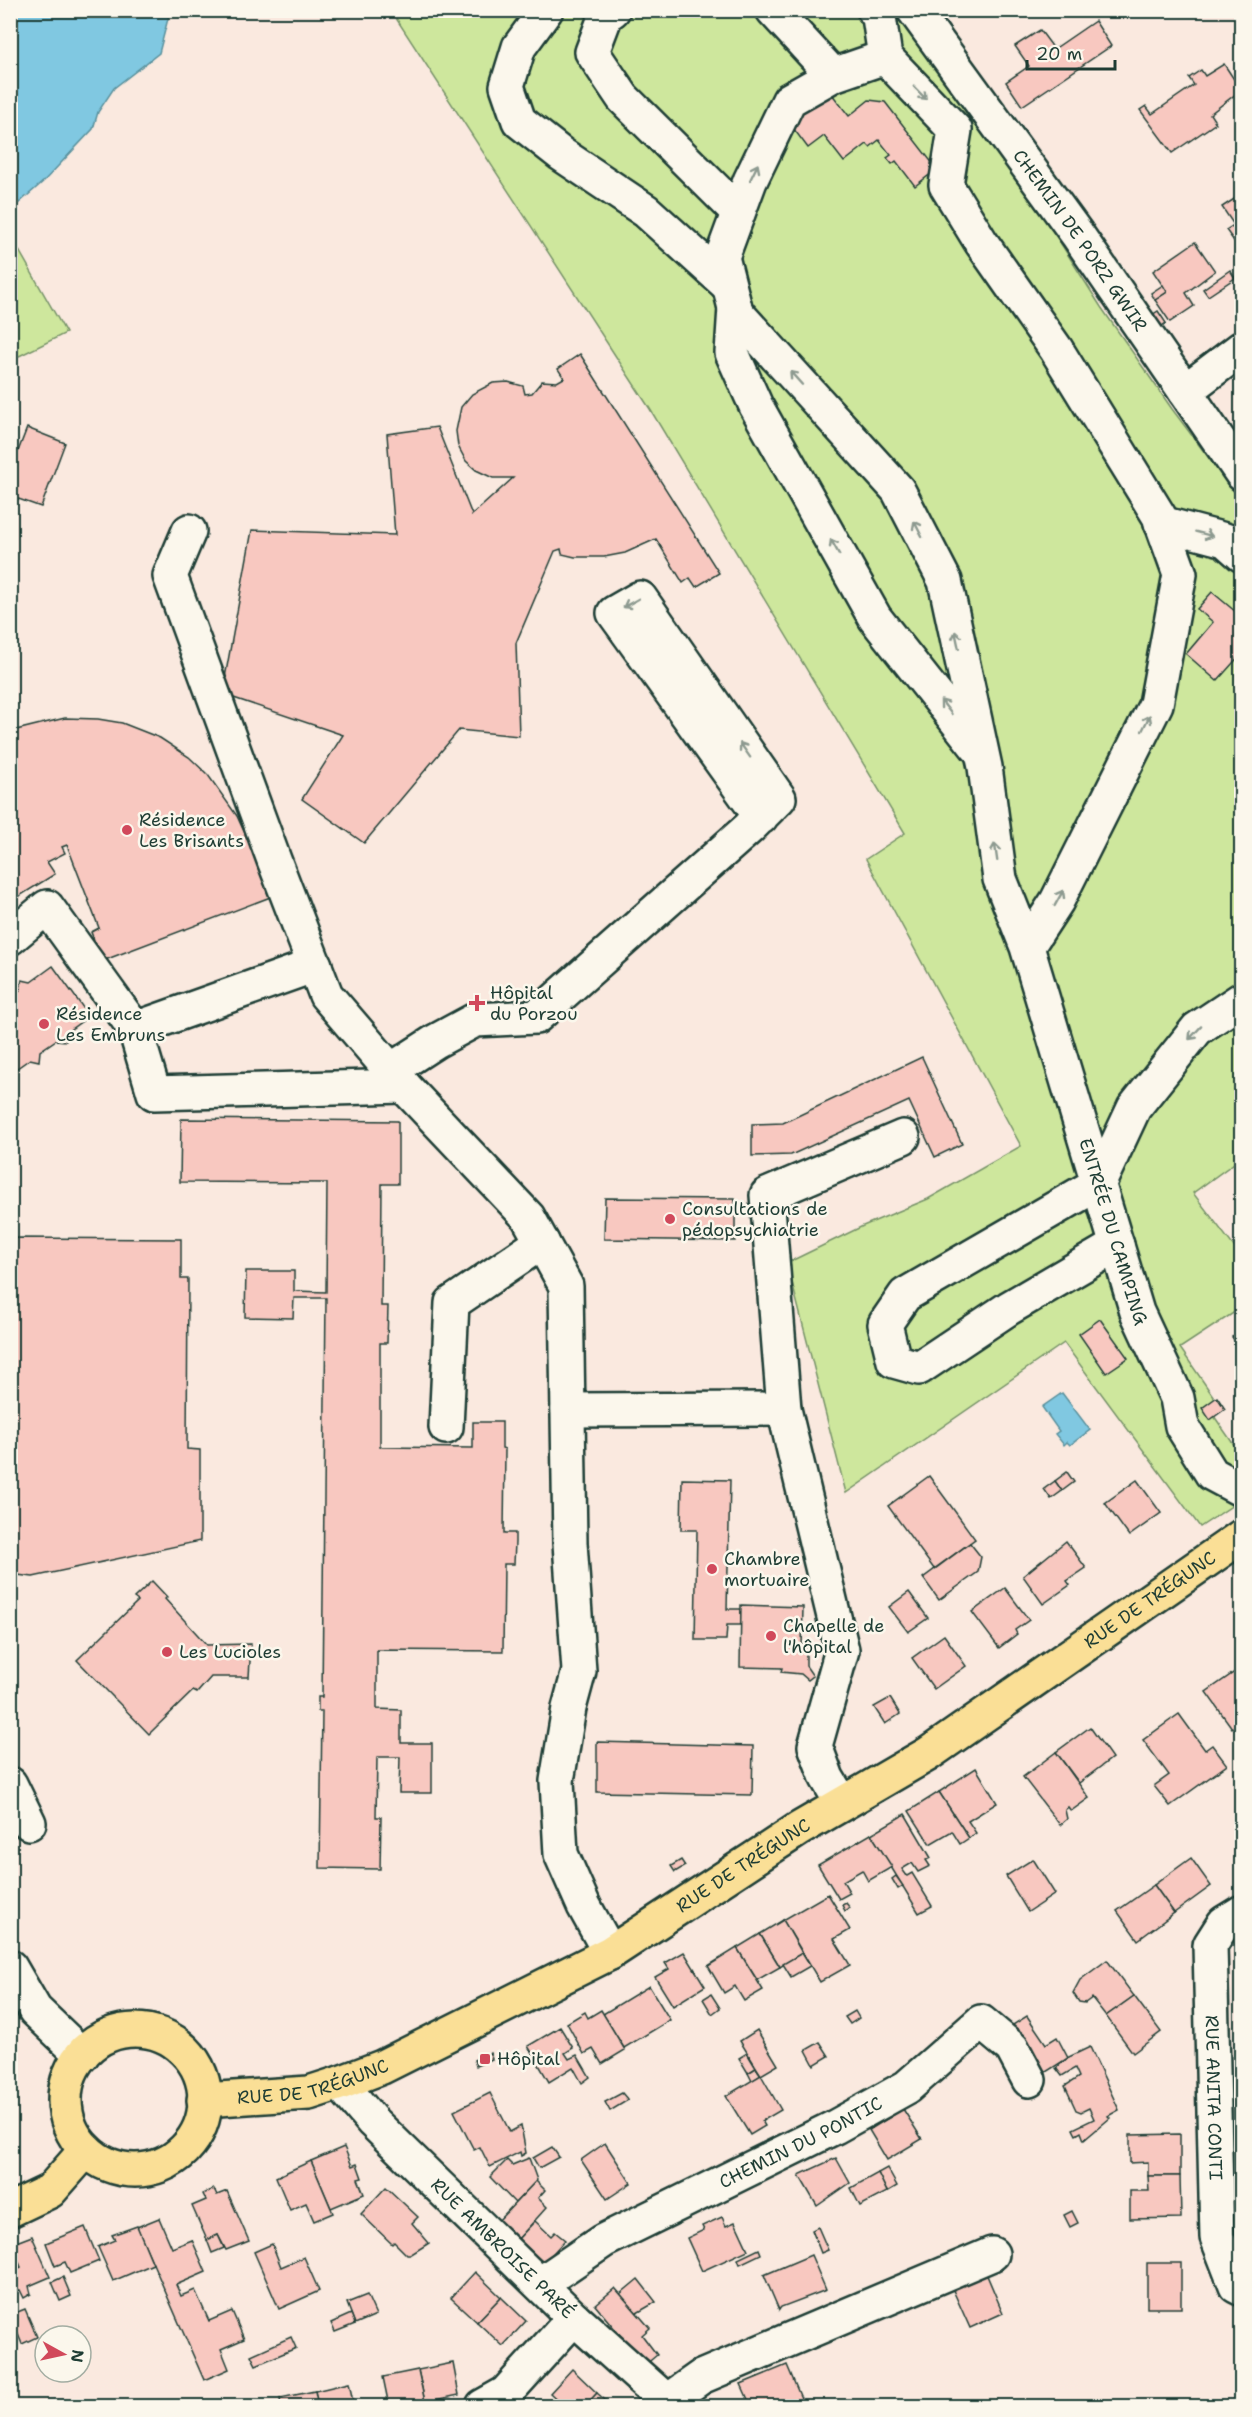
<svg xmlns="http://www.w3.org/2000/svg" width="1252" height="2417" font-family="'Shantell Sans',sans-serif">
<rect width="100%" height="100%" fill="#fae9df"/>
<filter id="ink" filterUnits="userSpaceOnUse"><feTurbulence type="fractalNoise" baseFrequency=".0167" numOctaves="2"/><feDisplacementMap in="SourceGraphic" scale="12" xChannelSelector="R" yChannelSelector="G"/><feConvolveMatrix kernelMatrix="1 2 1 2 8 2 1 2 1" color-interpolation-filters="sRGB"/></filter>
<g filter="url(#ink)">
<g fill="#cee79d" stroke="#769268" stroke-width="1.5">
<polygon points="395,10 901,11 1037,206 1101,307 1172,409 1241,501 1241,1158 1193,1193 1241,1256 1241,1308 1180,1348 1222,1409 1214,1416 1241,1455 1242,1499 1200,1527 1064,1343 846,1493 787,1263 863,1226 928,1199 1021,1146 866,859 905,833 650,409 392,12"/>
<polygon points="12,238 66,333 11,360 10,240"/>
</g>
<g fill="#80c8e1" stroke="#59909c" stroke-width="1.5">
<polygon points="11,10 170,11 159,53 114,88 98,112 93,129 44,181 11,210"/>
<polygon points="1062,1393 1090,1430 1070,1445 1067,1442 1064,1445 1055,1434 1059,1431 1042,1407"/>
</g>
<g fill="#f8c8c0" stroke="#1f3d34" stroke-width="1.5">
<polygon points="1095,21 1111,46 1022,106 1006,82 1029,66 1015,46 1040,30 1054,49"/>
<polygon points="1224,64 1241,90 1210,114 1216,123 1172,153 1140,110 1146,106 1152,114 1194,85 1189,78 1201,70 1205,76"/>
<polygon points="828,89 849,116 869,100 885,102 937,169 915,186 896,161 892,164 887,158 891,155 879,140 870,147 867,144 844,162 824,136 808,148 787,120"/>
<polygon points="1242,194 1242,240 1236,244 1226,230 1234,225 1222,207"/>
<polygon points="1195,242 1215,271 1186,293 1194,306 1170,322 1155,300 1167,292 1153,271"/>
<polygon points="1230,270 1235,278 1208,296 1203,289"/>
<polygon points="1163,285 1167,292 1155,300 1151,293"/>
<polygon points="1158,311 1166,323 1159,328 1152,315"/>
<polygon points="580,354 719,573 696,587 690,578 683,583 656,539 625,553 604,557 575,557 562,554 561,549 555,551 516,643 519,736 459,730 364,843 302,799 343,735 222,694 252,530 395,535 387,434 437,427 472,515 513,478 493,478 476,470 466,461 458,446 456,431 461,407 472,394 493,383 508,382 523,386 525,394 532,393 542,381 557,382 564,378 558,369"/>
<polygon points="27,428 65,443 41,507 10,496 10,472"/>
<polygon points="1212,592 1242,617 1242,653 1217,681 1186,654 1213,622 1197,609"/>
<polygon points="65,718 98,719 122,723 160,738 189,757 208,775 237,816 273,896 102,961 91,932 99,928 67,845 62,847 65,853 47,862 55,874 10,902 10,726 14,724 16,730"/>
<polygon points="53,966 89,1016 67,1032 66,1041 56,1040 40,1051 39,1061 30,1059 13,1071 10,1080 10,997 20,990 22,980 31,982"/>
<polygon points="922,1057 962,1144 935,1157 909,1101 791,1155 752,1156 752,1124 783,1123"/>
<polygon points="181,1119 398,1121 398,1184 382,1184 381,1306 388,1306 387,1343 380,1343 380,1447 473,1448 473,1422 502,1422 502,1448 505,1449 504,1533 515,1533 515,1542 514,1564 504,1564 503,1651 377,1650 377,1709 401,1710 401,1743 432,1743 432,1793 399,1793 400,1757 377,1757 376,1817 381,1817 380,1869 320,1868 322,1711 318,1711 318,1697 322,1697 326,1298 294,1298 293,1318 245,1317 246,1271 294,1271 294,1291 326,1292 327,1183 180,1182"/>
<polygon points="605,1198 735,1199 735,1241 604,1239"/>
<polygon points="10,1238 181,1239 181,1279 188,1279 187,1449 200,1450 200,1541 33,1577 10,1574"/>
<polygon points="1100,1319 1128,1358 1106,1373 1079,1334"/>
<polygon points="1242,1331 1242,1350 1232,1337"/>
<polygon points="1217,1397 1225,1409 1210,1420 1202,1408"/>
<polygon points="1067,1472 1074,1482 1062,1491 1055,1481"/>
<polygon points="929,1476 975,1539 934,1569 888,1506"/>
<polygon points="682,1479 730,1480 727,1609 741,1609 741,1625 727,1625 726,1640 695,1640 697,1530 681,1530"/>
<polygon points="1137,1480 1161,1513 1129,1536 1105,1503"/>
<polygon points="1055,1481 1062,1491 1051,1499 1044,1489"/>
<polygon points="1066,1541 1086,1568 1067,1581 1070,1585 1043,1604 1023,1576"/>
<polygon points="970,1543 981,1557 978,1572 939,1600 923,1578"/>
<polygon points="152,1581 167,1597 165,1599 207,1645 251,1644 249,1677 211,1677 197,1693 193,1691 149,1734 77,1660 138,1601 134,1598"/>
<polygon points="1005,1588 1029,1620 1015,1630 1017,1634 999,1648 972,1612"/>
<polygon points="909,1592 928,1618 908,1632 889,1607"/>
<polygon points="741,1605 803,1607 802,1648 806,1648 806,1666 813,1676 808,1680 801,1674 781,1672 782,1668 740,1667"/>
<polygon points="944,1635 966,1666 934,1689 912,1658"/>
<polygon points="1242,1667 1242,1721 1232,1728 1206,1692"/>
<polygon points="890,1698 900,1714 885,1724 874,1707"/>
<polygon points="1179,1714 1205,1750 1212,1745 1227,1765 1170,1806 1154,1786 1169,1775 1143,1740"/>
<polygon points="1090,1727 1112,1758 1079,1783 1056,1752"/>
<polygon points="597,1742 753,1746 752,1795 597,1792"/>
<polygon points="1056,1752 1089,1798 1071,1811 1068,1807 1065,1810 1067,1819 1060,1825 1023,1777"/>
<polygon points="976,1768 997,1803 968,1821 976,1833 969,1838 939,1792"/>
<polygon points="939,1792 969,1838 960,1844 952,1831 930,1844 909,1811"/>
<polygon points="905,1814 931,1858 926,1860 930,1866 918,1872 912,1863 902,1869 907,1876 912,1873 932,1906 919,1913 871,1834"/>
<polygon points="1242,1822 1242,1835 1235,1826"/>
<polygon points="871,1834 892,1867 868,1881 862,1870 843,1881 850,1893 839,1899 818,1865"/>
<polygon points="1191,1858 1211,1886 1174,1913 1154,1885"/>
<polygon points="1033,1859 1055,1894 1028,1912 1006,1876"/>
<polygon points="681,1860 685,1866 675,1872 671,1866"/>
<polygon points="896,1876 903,1886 898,1889 892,1879"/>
<polygon points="1154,1885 1174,1913 1138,1940 1117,1911"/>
<polygon points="828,1894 850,1930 834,1939 850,1965 820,1982 783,1920"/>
<polygon points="846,1903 850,1908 845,1911 842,1905"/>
<polygon points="783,1920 802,1953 780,1967 760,1934"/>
<polygon points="760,1934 780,1967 757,1980 737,1948"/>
<polygon points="737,1948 763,1990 744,2001 735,1986 724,1993 708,1966"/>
<polygon points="684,1952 705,1986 673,2006 655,1977 669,1969 665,1963"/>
<polygon points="802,1953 810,1966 791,1977 783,1964"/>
<polygon points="1107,1960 1134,1996 1106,2016 1092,1998 1085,2003 1079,2002 1073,1993 1080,1980"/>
<polygon points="649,1986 670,2020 624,2048 603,2014"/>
<polygon points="711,1994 720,2008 712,2014 703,1999"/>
<polygon points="1134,1996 1161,2032 1133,2053 1106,2016"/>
<polygon points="601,2010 625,2050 602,2064 593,2049 584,2054 567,2023 585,2012 588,2018"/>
<polygon points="855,2011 859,2018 850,2024 845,2017"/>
<polygon points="1027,2016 1046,2044 1057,2037 1068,2058 1035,2079 1008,2028"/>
<polygon points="560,2027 573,2048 565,2053 569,2059 577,2055 590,2077 582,2083 573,2067 549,2082 528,2046"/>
<polygon points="757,2030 778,2065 761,2075 740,2041"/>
<polygon points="820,2042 829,2056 814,2065 806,2050"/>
<polygon points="1090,2047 1119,2110 1108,2116 1110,2118 1084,2140 1081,2132 1076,2135 1073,2129 1094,2119 1089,2108 1081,2112 1076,2110 1065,2086 1079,2077 1075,2068 1062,2076 1056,2068 1069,2057"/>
<polygon points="490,2053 492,2059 476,2066 474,2060"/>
<polygon points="747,2053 756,2068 748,2073 739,2058"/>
<polygon points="756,2068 761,2075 752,2081 748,2073"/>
<polygon points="761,2075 781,2110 762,2121 765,2126 750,2135 726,2096"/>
<polygon points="490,2093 510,2132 521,2126 526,2153 521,2156 520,2152 490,2167 480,2147 474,2150 454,2111"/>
<polygon points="622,2093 628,2100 610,2111 605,2102"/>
<polygon points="903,2109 922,2139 887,2160 869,2130"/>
<polygon points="1180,2134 1180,2176 1148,2176 1148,2162 1130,2163 1130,2135"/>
<polygon points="605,2143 631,2183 607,2199 581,2160"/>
<polygon points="344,2147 352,2166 357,2164 362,2178 358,2179 364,2194 331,2208 311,2161"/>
<polygon points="552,2147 559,2157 539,2168 533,2158"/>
<polygon points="529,2158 537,2180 515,2203 490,2177 507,2160 512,2165"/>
<polygon points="836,2158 850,2183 817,2206 799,2175"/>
<polygon points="311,2161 333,2213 314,2221 306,2203 290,2210 276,2177"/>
<polygon points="887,2168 897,2186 887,2192 878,2173"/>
<polygon points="878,2173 887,2192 860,2206 851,2188"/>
<polygon points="1148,2176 1180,2176 1181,2218 1130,2219 1130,2191 1149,2191"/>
<polygon points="536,2181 545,2190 538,2198 547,2207 518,2239 498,2221"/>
<polygon points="386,2187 418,2217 412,2223 429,2243 410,2255 407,2255 394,2242 392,2244 361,2214"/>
<polygon points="214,2189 217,2195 227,2191 249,2241 226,2250 218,2235 207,2240 192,2206 206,2200 203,2194"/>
<polygon points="1072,2211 1078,2223 1070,2227 1064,2215"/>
<polygon points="722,2217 726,2226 735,2222 748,2250 702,2271 687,2238 704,2230 702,2226"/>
<polygon points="159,2218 172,2248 192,2240 206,2272 176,2285 181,2296 195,2290 209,2321 232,2311 244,2339 221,2349 229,2369 204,2380 137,2227"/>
<polygon points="535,2221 551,2236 555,2232 565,2240 544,2263 518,2239"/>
<polygon points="137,2226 153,2264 113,2281 98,2247 115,2240 112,2235"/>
<polygon points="85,2227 99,2261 70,2273 65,2262 55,2266 46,2243"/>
<polygon points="818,2227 828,2250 821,2253 812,2230"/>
<polygon points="218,2235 224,2248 212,2253 207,2240"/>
<polygon points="32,2236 50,2277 29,2286 31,2294 24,2298 20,2290 17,2291 10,2276 10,2272 21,2267 11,2244"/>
<polygon points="272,2244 281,2267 304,2257 319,2291 279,2309 254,2252"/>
<polygon points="759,2249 761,2254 740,2264 738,2259"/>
<polygon points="811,2255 826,2290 781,2307 779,2310 764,2275"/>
<rect x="1147" y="2263" width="34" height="45"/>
<polygon points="475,2272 501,2297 477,2322 451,2298"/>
<polygon points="986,2273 1003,2313 970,2328 952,2288"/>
<polygon points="63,2277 71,2296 60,2301 52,2282"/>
<polygon points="638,2279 656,2302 637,2313 620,2294"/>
<polygon points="615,2288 650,2328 642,2335 657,2355 645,2365 595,2305"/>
<polygon points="367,2295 376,2315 355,2324 347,2303"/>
<polygon points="501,2297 526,2321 503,2346 477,2322"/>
<polygon points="25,2309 37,2337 22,2344 10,2315"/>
<polygon points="351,2314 355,2324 335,2332 331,2323"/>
<polygon points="10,2318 16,2331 10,2333"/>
<polygon points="291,2337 296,2348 256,2365 251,2355"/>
<polygon points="453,2363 459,2395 425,2402 418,2370"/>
<polygon points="787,2365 803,2403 796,2406 751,2406 741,2384"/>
<polygon points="572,2369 597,2393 585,2406 564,2406 550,2393"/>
<polygon points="418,2370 425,2402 389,2406 383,2377"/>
<polygon points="349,2383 354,2406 318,2406 315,2391"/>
<polygon points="315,2391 318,2406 281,2406 280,2398"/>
<polygon points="597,2393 612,2406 585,2406"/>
</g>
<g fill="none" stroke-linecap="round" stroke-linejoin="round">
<g stroke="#1f3d34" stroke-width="38">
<g id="minor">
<polyline points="546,10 519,47 507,86 519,121 561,154 646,211 729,286"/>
<polyline points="613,10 606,15 592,52 623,98 738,212"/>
<polyline points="773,10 833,75"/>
<polyline points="874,10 879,17 885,57"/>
<path id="s1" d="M914,10L1077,234L1242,474"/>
<polyline points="735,307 732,353 756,406 875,618 977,747"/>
<polyline points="1185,391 1242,348"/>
<polyline points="1161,523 1225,540 1242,555"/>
<polyline points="189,531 170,576 274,860 326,995 404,1086 528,1217 566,1286 570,1543 579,1671 569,1708 557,1781 561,1854 584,1906 610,1953"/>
<polyline points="10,938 47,907 135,1029 154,1093 404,1086"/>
<path id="s2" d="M1027,947L1057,901L1156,704L1180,574L1159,516L1056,349L981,242L946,185L955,130L885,57L833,75L789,100L750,181L722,257L736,312L898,490L945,581L985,767L1000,879L1027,947L1137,1312L1177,1398L1182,1426L1212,1474L1242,1490"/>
<polyline points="135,1029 315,965"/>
<polyline points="391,1070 436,1041 475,1020 536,1017 749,828 779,798 640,598 614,613 761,817"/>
<polyline points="1117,1245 1009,1308 919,1368 894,1361 885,1324 905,1295 1099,1183 1134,1108 1197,1029 1242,999"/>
<polyline points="568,1410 784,1409"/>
<polyline points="446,1427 452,1303 542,1242"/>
<polyline points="10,1784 29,1823"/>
<polyline points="842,1803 827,1778 815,1746 842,1650 784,1409 767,1195 903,1137"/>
<path id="s3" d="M1242,1912L1224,1923L1210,1945L1217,2237L1236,2286L1242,2289"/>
<polyline points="10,1967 35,2010 82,2055"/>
<path id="s4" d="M340,2083L373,2122L574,2318L672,2406"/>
<path id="s5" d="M540,2284L603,2241L835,2127L907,2087L981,2022L1012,2048L1029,2080"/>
<polyline points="667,2401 701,2377 992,2254"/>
<polyline points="483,2406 506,2393 574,2318"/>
</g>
</g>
<g stroke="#1f3d34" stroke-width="38">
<g id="major">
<circle cx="135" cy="2100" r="70"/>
<path id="s6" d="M204,2100L309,2093L340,2083L382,2067L610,1953L799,1829L928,1754L1242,1536"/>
<polyline points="10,2210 50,2191 86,2150"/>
</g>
</g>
<use href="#minor" stroke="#fbf7ec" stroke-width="33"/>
<use href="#major" stroke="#fadf96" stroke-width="33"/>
</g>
<defs><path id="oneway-shaft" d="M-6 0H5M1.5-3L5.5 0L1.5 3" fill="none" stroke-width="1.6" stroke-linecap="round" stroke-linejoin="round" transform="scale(1.5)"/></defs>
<g stroke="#8d9a90">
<use href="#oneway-shaft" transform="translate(920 93) rotate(46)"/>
<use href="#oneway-shaft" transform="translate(754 172) rotate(-64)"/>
<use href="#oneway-shaft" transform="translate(796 378) rotate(-132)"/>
<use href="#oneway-shaft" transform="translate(918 529) rotate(-117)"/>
<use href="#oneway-shaft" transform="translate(1204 534) rotate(15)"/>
<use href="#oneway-shaft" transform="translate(835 547) rotate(-119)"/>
<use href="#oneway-shaft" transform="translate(631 603) rotate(151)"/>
<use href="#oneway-shaft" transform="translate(957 640) rotate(-102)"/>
<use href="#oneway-shaft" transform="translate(946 707) rotate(-128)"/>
<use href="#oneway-shaft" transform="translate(1146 723) rotate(-64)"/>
<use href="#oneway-shaft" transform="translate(745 750) rotate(-125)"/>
<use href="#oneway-shaft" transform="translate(996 852) rotate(-98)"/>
<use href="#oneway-shaft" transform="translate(1059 898) rotate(-61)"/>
<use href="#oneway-shaft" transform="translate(1195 1033) rotate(133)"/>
</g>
</g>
<g fill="#d1495b" stroke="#fbf7ec" stroke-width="2">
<circle cx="127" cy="830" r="6"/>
<path d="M474 994h6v6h6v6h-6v6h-6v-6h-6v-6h6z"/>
<circle cx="44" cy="1024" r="6"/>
<circle cx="670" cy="1219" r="6"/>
<circle cx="712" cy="1569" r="6"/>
<circle cx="771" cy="1636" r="6"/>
<circle cx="167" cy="1652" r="6"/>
<rect x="479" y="2053" width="12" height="12" rx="3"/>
</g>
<g text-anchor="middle" stroke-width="5" stroke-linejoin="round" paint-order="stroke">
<g font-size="18" fill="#1f3d34" stroke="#fbf7ec">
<text dy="6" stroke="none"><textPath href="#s1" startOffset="284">CHEMIN DE PORZ GWIR</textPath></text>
<text dy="6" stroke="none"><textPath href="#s2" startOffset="2370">ENTRÉE DU CAMPING</textPath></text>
<text dy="6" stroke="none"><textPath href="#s6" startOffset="1083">RUE DE TRÉGUNC</textPath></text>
<text dy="6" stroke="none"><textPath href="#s6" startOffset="597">RUE DE TRÉGUNC</textPath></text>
<text dy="6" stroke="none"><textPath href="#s6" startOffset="111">RUE DE TRÉGUNC</textPath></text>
<text dy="6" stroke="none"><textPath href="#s3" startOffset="200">RUE ANITA CONTI</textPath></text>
<text dy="6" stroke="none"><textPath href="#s5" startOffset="297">CHEMIN DU PONTIC</textPath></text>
<text dy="6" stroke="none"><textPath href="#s4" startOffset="232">RUE AMBROISE PARÉ</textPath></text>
</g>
<g font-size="18" fill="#1f3d34" stroke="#fbf7ec" text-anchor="start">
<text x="139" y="826">Résidence<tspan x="139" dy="21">Les Brisants</tspan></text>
<text x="490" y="999">Hôpital<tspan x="490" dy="21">du Porzou</tspan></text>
<text x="56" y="1020">Résidence<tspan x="56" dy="21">Les Embruns</tspan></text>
<text x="682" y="1215">Consultations de<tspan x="682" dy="21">pédopsychiatrie</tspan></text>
<text x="724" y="1565">Chambre<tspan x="724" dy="21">mortuaire</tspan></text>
<text x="783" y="1632">Chapelle de<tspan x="783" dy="21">l'hôpital</tspan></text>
<text x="179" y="1658">Les Lucioles</text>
<text x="497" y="2065">Hôpital</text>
</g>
</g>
<rect width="1252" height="2417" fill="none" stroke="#fbf7ec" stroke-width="36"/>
<rect x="18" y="18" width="1216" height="2381" fill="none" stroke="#1f3d34" stroke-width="2" filter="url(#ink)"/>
<g transform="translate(63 2354) rotate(98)"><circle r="28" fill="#fbf7ec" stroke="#a3ada2" stroke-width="1.5"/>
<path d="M0-4.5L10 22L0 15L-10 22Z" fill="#d1495b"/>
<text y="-9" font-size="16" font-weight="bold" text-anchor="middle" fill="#1f3d34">N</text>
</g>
<path d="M1027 60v9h88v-9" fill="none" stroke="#1f3d34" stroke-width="3"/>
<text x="1036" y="60" font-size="18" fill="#1f3d34" stroke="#fbf7ec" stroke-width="4.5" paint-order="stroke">20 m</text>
</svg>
